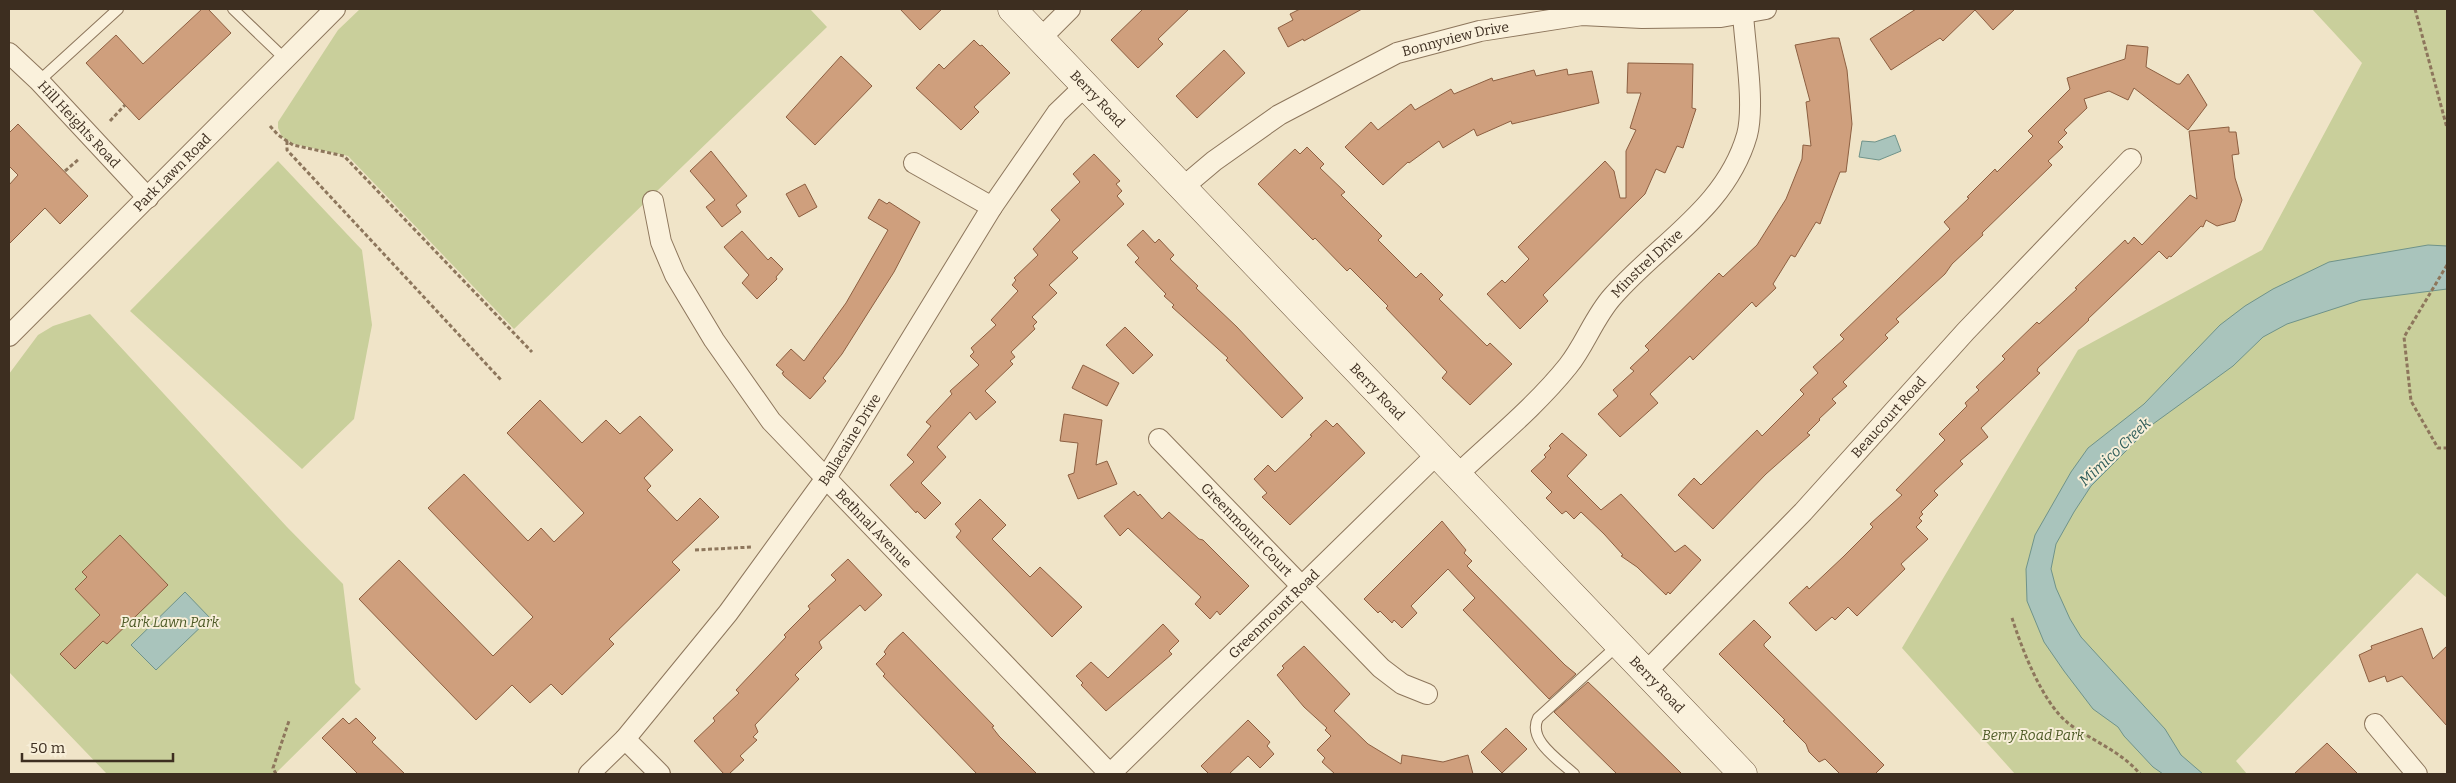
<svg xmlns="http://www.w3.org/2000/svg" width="2456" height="783" font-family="Bitter,serif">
<rect width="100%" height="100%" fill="#f0e4c8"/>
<g fill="#c9cf9b">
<polygon points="360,9 810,9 827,27 514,329 348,156 294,144 282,137 278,128 278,122 338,30"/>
<polygon points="2312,9 2447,9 2447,598 2417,573 2236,761 2247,774 2015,774 1902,648 2078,350 2262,250 2362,63"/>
<polygon points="278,161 362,250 372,325 354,419 302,469 130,311"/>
<polygon points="90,314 287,527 343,584 355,683 361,689 275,774 107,774 9,672 9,374 38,335 53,326"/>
</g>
<g fill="#a9c4bc" stroke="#6f938a">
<polygon points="1895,135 1901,151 1879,160 1859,157 1862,141 1875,142"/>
<polygon points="2428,245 2447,246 2447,289 2361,300 2287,324 2263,337 2233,366 2153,424 2091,486 2074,512 2056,544 2051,569 2056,588 2070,619 2081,637 2165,729 2181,755 2203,774 2163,774 2153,767 2124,736 2118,727 2093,709 2064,671 2044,642 2027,601 2026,569 2035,535 2071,472 2088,448 2144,404 2220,325 2245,306 2273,289 2329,262"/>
<polygon points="185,592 210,618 156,670 131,645"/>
</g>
<g fill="#cf9f7d" stroke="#8d5f41">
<polygon points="202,9 208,9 231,33 139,120 86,63 116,35 143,64"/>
<polygon points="900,9 942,9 920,30"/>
<polygon points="1143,9 1189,9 1158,39 1163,44 1138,68 1111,40"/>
<polygon points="1300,9 1362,9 1304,41 1303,39 1288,47 1278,28 1293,20 1290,14"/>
<polygon points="1916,9 2015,9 1993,30 1975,10 1943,41 1940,38 1891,70 1870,39"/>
<polygon points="1832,38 1839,38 1847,70 1852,124 1846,172 1840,172 1820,224 1816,222 1795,257 1791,255 1773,284 1776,288 1756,307 1752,302 1693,360 1690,356 1650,394 1658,403 1620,437 1598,414 1618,396 1613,390 1634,371 1630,368 1649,350 1645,346 1719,273 1723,277 1757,245 1786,199 1802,159 1803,145 1811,146 1806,102 1810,101 1795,45"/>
<polygon points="974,40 980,46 982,45 1010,73 974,107 979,112 961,130 916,88 939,64 944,69"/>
<polygon points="2127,45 2148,47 2146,67 2177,84 2180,84 2188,74 2207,105 2188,130 2134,88 2128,100 2109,91 2084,99 2087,108 2064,130 2067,133 2058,142 2063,147 2048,161 2052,165 1982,233 1983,235 1952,264 1945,274 1896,319 1899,322 1885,335 1888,338 1843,382 1847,386 1832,399 1836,403 1819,419 1820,420 1807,433 1810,435 1766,474 1713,529 1678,495 1694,478 1701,485 1757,430 1762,436 1804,394 1800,390 1818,373 1813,367 1844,339 1840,335 1950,229 1944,222 1969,198 1967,197 1995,169 1997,172 2033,136 2028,131 2070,89 2067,78 2125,59"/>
<polygon points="1224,50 1245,73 1197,118 1176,96"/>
<polygon points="841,56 872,86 815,145 786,117"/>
<polygon points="1628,63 1693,64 1692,108 1696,109 1683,148 1677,146 1665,173 1656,169 1645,194 1543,295 1548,301 1520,329 1487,294 1502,280 1505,283 1529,259 1518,247 1605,161 1614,171 1620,198 1626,198 1626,151 1636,130 1630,128 1641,93 1627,93"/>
<polygon points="1567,69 1568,75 1592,71 1599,103 1512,124 1511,121 1477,136 1474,129 1443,148 1439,141 1409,163 1408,162 1383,185 1345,147 1371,122 1378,130 1411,104 1415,110 1451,89 1454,94 1492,78 1493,81 1534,70 1536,76"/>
<polygon points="18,124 88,196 60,224 45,208 9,244 9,185 18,175 9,166 9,133"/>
<polygon points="2229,127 2229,132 2236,132 2239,154 2232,155 2235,178 2242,200 2235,221 2217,226 2206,220 2203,227 2201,226 2171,257 2169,256 2167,259 2159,251 2088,319 2089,320 2038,368 2037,371 2040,373 1981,428 1988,437 1960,461 1963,464 1934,491 1938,495 1921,512 1923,514 1919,518 1922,521 1916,527 1928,539 1901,564 1905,569 1857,616 1848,607 1835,620 1832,617 1816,631 1789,603 1807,586 1809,589 1843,557 1873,527 1870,524 1902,495 1896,490 1945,440 1939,434 1967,406 1965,403 1979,390 1976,387 2005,359 2002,356 2037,322 2039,324 2077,289 2075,288 2125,240 2128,244 2134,237 2142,245 2190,195 2197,199 2189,131"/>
<polygon points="1307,147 1324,164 1320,168 1345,192 1341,195 1382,236 1378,240 1416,278 1421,273 1443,295 1439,299 1487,346 1490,343 1512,364 1470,405 1442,378 1447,372 1386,308 1388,306 1350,268 1347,271 1315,238 1313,240 1258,184 1295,149 1300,154"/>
<polygon points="711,151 747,196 736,205 741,212 722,227 706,207 715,200 690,171"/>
<polygon points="1094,154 1120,181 1116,184 1122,191 1117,196 1124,204 1072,252 1078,258 1049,285 1057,293 1032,317 1037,322 1033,326 1035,329 1011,352 1015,357 1010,361 1013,364 985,391 996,402 976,420 970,412 937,447 946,457 921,483 941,503 925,519 917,511 916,513 890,485 914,462 907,455 931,426 926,422 952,394 950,391 979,365 970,356 974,352 971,348 996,325 991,320 1018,291 1012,285 1016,280 1014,278 1038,255 1033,249 1060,220 1051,210 1080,182 1073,174"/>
<polygon points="805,184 817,207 799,217 786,194"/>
<polygon points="879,199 887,204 889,202 920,222 894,272 866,316 842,354 823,378 826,381 810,399 784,376 782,373 784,372 776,365 791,349 804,361 846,303 888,230 868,218"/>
<polygon points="1143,230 1155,243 1159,239 1174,255 1170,259 1198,286 1196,288 1237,327 1303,398 1282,418 1226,360 1228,358 1172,307 1174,305 1164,296 1166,294 1135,262 1139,258 1127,245"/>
<polygon points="742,231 768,260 771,257 783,269 776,277 777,279 757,299 742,283 749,275 724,247"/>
<polygon points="1125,327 1153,355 1133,374 1106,345"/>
<polygon points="1083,365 1119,383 1107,406 1072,388"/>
<polygon points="540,400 582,443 606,420 620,434 640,416 673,450 644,478 651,486 647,490 677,521 700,498 719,517 672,562 680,570 609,639 614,644 562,695 551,684 530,703 512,685 476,720 359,599 399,560 493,656 533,617 428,508 464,474 528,541 541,528 554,542 584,513 507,433"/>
<polygon points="1064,414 1102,420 1096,465 1107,461 1117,484 1078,499 1068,475 1074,473 1078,443 1060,441"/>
<polygon points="1326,420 1333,427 1337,423 1365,453 1290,525 1262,497 1267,493 1254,479 1268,465 1275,472 1312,436 1310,435"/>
<polygon points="1562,433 1587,455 1567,476 1601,510 1621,494 1675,552 1685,545 1701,560 1670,594 1668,592 1666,595 1637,567 1621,556 1623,555 1604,534 1581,512 1574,519 1566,511 1562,514 1546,498 1552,492 1531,471 1546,457 1544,455 1551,448 1549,446"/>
<polygon points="1134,491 1138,496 1140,494 1162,519 1169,512 1199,539 1203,540 1249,586 1220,615 1217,611 1210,619 1195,604 1201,597 1128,528 1120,536 1104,516"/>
<polygon points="980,499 1006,525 992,539 1030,577 1040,567 1082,607 1052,637 956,537 961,531 955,524"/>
<polygon points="1442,521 1466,550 1464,553 1472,561 1467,566 1565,665 1576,674 1549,699 1463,610 1475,598 1448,569 1411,606 1417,613 1402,628 1394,620 1392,623 1380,611 1378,613 1364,599"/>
<polygon points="120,535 168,585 107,644 103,641 75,669 60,654 100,615 75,589 87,577 82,572"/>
<polygon points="848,559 882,595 865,611 860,605 819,642 822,648 795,675 799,679 755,725 758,732 753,737 757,740 740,756 744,760 729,774 724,774 694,741 715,721 713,718 739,693 736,690 786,637 784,635 810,609 808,606 836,580 831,575"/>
<polygon points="1754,620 1771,637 1764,644 1764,646 1884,765 1875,774 1840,774 1825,759 1819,762 1809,752 1806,744 1783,721 1785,720 1719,654"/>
<polygon points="1163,624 1179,641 1169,651 1172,654 1106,711 1081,685 1083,683 1076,676 1091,662 1108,678"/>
<polygon points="2422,628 2433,659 2447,646 2447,726 2402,676 2387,682 2385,676 2369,682 2359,655 2372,649 2371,646"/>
<polygon points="903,632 994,726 992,727 999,736 1037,774 977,774 883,676 885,674 876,664 886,654 884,652 889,645"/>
<polygon points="1304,646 1350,694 1334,711 1368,744 1401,764 1402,755 1443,762 1468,755 1473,774 1335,774 1322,762 1325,758 1317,750 1331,736 1325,730 1327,728 1304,707 1277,675 1284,668 1282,666"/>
<polygon points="1588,682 1609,702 1682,774 1617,774 1554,712"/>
<polygon points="343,718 349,724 356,718 376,738 372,742 405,774 358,774 322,738"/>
<polygon points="1248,720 1270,742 1267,746 1274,754 1260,768 1248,756 1229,774 1209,774 1201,766"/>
<polygon points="1506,728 1527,749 1502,773 1481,752"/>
<polygon points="2327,743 2358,774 2294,774"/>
</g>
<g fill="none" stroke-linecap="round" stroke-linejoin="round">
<g stroke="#8d765c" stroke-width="12">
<g id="lane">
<polyline points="233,9 285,59"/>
<polyline points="39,81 118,9"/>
<path d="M1574,774C1559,760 1527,740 1538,718L1618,645"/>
</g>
</g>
<g stroke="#8d765c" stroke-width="22">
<g id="street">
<polyline points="1040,39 1070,9"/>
<path id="s1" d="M9,53L39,81L148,198"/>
<polyline points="914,163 992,207"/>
<path id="s2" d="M1182,188L1214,161L1279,115L1397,53L1480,31L1582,15L1642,18L1721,17L1766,9"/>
<path id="s3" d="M653,201L661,242L675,275L714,340L771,421L1110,774"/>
<path id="s4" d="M9,336L335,9"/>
<path id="s5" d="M1159,439L1381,668L1402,684L1427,694"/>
<path id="s6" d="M1457,475C1494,440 1536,406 1568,366C1585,345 1594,317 1613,296C1659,243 1726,208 1747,135C1755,105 1745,47 1743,14"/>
<path id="s7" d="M1646,672L1803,512L1966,331L2131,159"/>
<polyline points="2375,724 2417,774"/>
<polyline points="625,739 660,774"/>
<path id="s8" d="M589,774L625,739L728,613L826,478L992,207L1057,113L1085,86"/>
<path id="s9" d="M1110,774L1437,454"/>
</g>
</g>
<g stroke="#6f573f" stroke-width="29">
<g id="secondary">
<path id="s10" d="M1012,9L1743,774"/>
</g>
</g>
<g stroke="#8d765c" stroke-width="3" stroke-dasharray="4 2.5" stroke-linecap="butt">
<polyline points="2415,9 2447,128"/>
<polyline points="110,121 125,105"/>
<polyline points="270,126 278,135 293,145 344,156 532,352"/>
<polyline points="287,141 287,150 502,381"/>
<polyline points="65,171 79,159"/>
<polyline points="2447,265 2404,337 2411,401 2438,448 2447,448"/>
<polyline points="695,550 752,547"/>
<path d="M2012,618C2022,649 2042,702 2068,723C2092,741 2121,751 2140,774"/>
<polyline points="276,774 273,768 289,721"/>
</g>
<use href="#lane" stroke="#faf1dc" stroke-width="10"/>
<use href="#street" stroke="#faf1dc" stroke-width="20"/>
<use href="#secondary" stroke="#faf1dc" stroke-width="28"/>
</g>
<g text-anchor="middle" stroke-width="4" stroke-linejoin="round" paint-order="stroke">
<g font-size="14" fill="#3d2e20" stroke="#f7eed8">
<text dy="5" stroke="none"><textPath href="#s2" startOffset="315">Bonnyview Drive</textPath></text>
<text dy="5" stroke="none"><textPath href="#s10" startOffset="124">Berry Road</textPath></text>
<text dy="5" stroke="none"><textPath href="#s1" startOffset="100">Hill Heights Road</textPath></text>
<text dy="5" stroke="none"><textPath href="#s4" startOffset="231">Park Lawn Road</textPath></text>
<text dy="5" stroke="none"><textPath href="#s6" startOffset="286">Minstrel Drive</textPath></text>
<text dy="5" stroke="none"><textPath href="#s10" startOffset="529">Berry Road</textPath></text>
<text dy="5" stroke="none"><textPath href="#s7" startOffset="352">Beaucourt Road</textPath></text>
<text dy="5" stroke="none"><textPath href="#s8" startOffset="425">Ballacaine Drive</textPath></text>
<text dy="5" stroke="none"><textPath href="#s3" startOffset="401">Bethnal Avenue</textPath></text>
<text dy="5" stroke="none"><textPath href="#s5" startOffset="126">Greenmount Court</textPath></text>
<text dy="5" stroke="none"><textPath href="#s9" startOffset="229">Greenmount Road</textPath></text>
<text dy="5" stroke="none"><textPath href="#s10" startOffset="934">Berry Road</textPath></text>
</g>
<g font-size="14" font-style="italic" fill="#4d5a26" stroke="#f7eed8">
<text x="170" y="627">Park Lawn Park</text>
<text x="2033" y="740">Berry Road Park</text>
</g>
<g font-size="15" font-style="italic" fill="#2f5d5a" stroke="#f7eed8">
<text transform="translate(2115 452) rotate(-43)" y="5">Mimico Creek</text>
</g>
</g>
<rect width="2456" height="783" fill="none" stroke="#3d2e20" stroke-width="20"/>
<path d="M22 753v8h151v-8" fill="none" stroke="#3d2e20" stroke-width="2.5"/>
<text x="30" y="753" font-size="15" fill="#3d2e20" stroke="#f7eed8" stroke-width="4" paint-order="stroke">50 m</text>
</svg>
